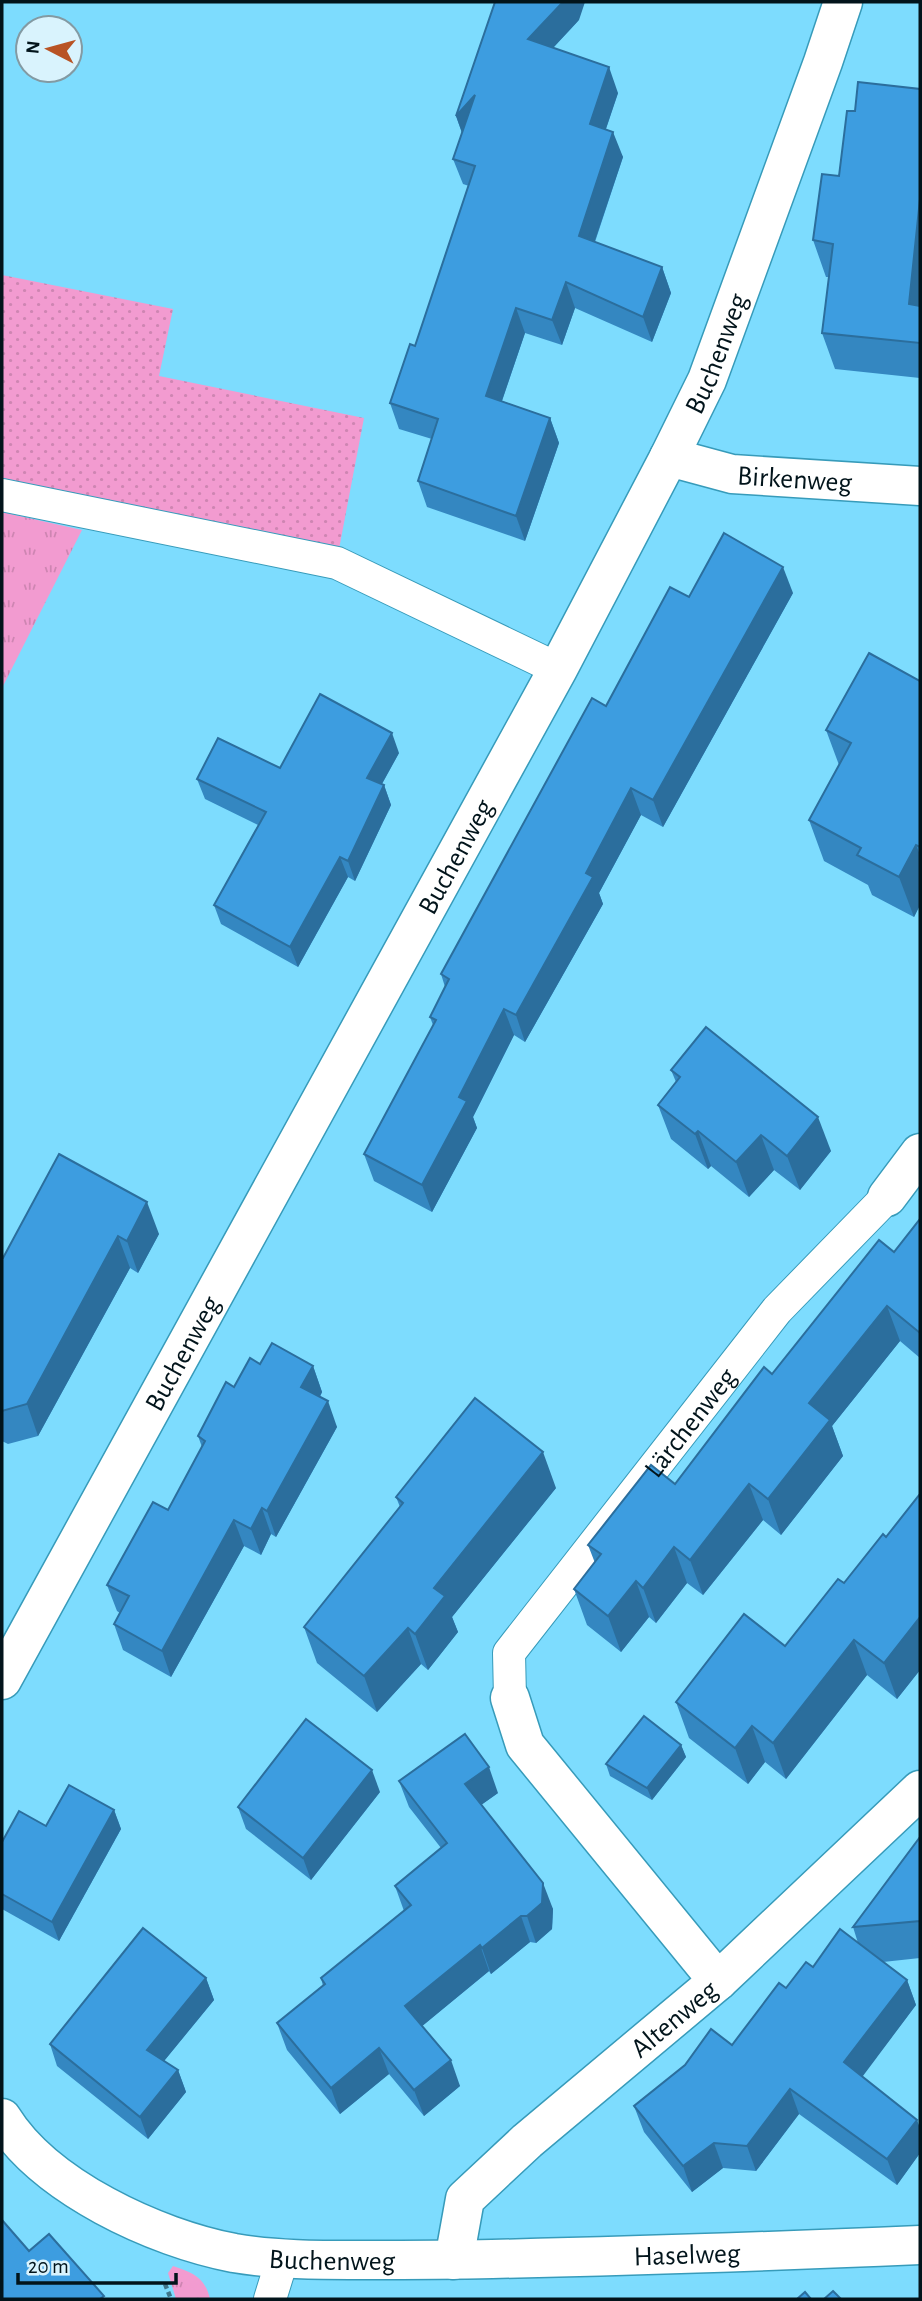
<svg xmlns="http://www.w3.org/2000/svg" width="922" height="2301" font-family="'Alegreya Sans',sans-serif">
<defs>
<pattern id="grass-tufts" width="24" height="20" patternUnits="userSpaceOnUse" patternTransform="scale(1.75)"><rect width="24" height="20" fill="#f29bd0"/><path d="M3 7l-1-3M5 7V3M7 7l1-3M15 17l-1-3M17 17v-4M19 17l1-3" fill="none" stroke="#ce85b2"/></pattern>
<pattern id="garden-dots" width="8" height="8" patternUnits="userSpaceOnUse" patternTransform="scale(1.75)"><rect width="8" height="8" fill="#f29bd0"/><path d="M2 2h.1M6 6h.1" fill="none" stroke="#ce85b2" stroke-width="1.8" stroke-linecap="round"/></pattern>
</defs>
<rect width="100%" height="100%" fill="#7ddcfe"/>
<g fill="url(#grass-tufts)">
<polygon points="2,512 82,530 2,688"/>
<path d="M173,2266C193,2273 205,2277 210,2299H176L168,2273Z"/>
</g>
<polygon fill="url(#garden-dots)" points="2,275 173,309 159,376 364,418 339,549 2,478"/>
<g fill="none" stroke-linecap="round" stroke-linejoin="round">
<g stroke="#379bba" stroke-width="34">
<g id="service">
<polyline points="2,495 337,563 558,669"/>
<path id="s1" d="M510,1698L509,1653L777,1310L887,1197"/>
<polyline points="270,2299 282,2260"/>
</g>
</g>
<g stroke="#379bba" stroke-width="41">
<g id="minor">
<path id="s2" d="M669,457L732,474L920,486"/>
<polyline points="887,1197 920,1153"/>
<path id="s3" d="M2,1680L558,669L669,457L707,380L823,62L843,2"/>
<polyline points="510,1698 525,1745 718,1981"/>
<path id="s4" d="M2,2118C45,2187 155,2238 234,2253C276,2260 317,2260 360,2260C404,2260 448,2260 492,2259C635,2256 778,2251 920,2245"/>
<path id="s5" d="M454,2260L465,2199L527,2141L718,1981L920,1790"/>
</g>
</g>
<polyline stroke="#3e768b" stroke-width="4.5" stroke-dasharray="5 3.5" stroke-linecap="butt" points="165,2284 171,2299"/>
<use href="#service" stroke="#fff" stroke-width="32"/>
<use href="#minor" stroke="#fff" stroke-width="38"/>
</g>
<g fill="#3487c1">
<polygon points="579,20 553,48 618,93 606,129 623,157 595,242 662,267 671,293 652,342 575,308 562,345 525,333 502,401 550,418 559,443 525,541 427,507 418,481 432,439 399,429 390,403 415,346 469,186 463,184 453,159 462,133 456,116"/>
<polygon points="920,89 920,378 835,369 822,333 829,277 826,277 813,240 839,176 855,111"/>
<polygon points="793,593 663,827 641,815 599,893 603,904 525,1042 514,1035 473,1117 477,1128 432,1212 374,1181 364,1154 433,1025 430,1017 445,987 441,974 606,706 689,597"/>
<polygon points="920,681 920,905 914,917 872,895 868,885 824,861 809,820 839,765 826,730"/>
<polygon points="399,753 382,784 384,785 391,805 355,881 348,877 298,967 221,924 214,905 258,825 205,799 197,779"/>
<polygon points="671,1070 831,1151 800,1190 774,1170 749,1197 711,1166 708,1169 671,1139 658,1105 676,1082"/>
<polygon points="59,1154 159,1234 138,1273 130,1268 38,1436 8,1444 2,1441 2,1258 3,1258"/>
<polygon points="920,1219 920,1358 900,1341 832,1426 843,1456 781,1535 763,1520 703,1595 687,1583 656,1623 649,1617 621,1652 587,1625 574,1589 595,1563 588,1545 675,1484 772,1374 894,1252"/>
<polygon points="260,1364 313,1366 322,1392 320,1397 337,1427 276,1537 271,1534 261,1555 244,1546 171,1677 123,1650 114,1624 120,1613 117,1611 107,1585 168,1510 202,1447 198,1436 234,1387"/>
<polygon points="556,1488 452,1617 458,1632 428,1670 421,1664 377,1712 317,1663 304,1627 400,1507 396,1497"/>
<polygon points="920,1494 920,1670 897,1699 867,1675 786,1779 765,1762 748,1784 689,1738 676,1702 785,1646 886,1537"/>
<polygon points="681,1745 686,1757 652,1800 610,1776 606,1764"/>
<polygon points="399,1781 498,1793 481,1805 553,1909 552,1929 536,1943 530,1942 491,1974 489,1971 422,2026 460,2086 424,2116 389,2074 340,2114 287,2050 277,2023 323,1986 321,1978 404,1911 395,1886 441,1848 409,1807"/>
<polygon points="380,1792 311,1880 246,1829 238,1807"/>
<polygon points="114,1810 121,1829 59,1941 2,1909 2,1842 46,1826"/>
<polygon points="920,1837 920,1958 883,1962 907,1980 916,2005 862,2076 917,2120 920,2129 920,2153 897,2185 799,2114 756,2171 723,2168 692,2192 644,2132 634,2106 732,2045 786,1988 813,1967 858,1943 853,1927"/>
<polygon points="206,1978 214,2000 164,2061 178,2070 186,2092 148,2139 57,2066 50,2044"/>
</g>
<g fill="#2b6e9d">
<polygon points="563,2 585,2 579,20 537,65 528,39"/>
<polygon points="609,67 618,93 599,149 590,124"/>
<polygon points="475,95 465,141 456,116"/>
<polygon points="613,132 623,157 588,261 579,236"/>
<polygon points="920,199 920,335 909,304"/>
<polygon points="662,267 671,293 652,342 643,317"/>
<polygon points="566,282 575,308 562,345 552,320"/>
<polygon points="516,308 525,333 495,421 486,396"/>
<polygon points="550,418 559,443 525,541 516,516"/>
<polygon points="783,567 793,593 663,827 653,800"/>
<polygon points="392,733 399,753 374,798 367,778"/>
<polygon points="384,785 391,805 355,881 348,861"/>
<polygon points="631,788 641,815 599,893 603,904 525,1042 516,1015 586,873"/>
<polygon points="916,845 920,855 920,905 914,917 899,877"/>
<polygon points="340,857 348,877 298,967 290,947"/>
<polygon points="504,1009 514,1035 473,1117 477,1128 432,1212 422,1185 459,1097"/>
<polygon points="818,1117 831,1151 800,1190 787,1156"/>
<polygon points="698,1131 711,1166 708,1169 695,1134"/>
<polygon points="761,1135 774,1170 749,1197 736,1162"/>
<polygon points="147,1202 159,1234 138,1273 127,1241"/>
<polygon points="118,1236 130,1268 38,1436 27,1404"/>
<polygon points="887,1306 900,1341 832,1426 843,1456 781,1535 768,1499 809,1403"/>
<polygon points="313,1366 322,1392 311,1413 301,1387"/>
<polygon points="328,1401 337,1427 276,1537 267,1511"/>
<polygon points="543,1452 556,1488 452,1617 458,1632 428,1670 415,1634 434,1588"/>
<polygon points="749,1484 763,1520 703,1595 690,1560"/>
<polygon points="262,1508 271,1534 261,1555 251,1529"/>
<polygon points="234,1520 244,1546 171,1677 162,1651"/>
<polygon points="674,1547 687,1583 656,1623 643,1588"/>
<polygon points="636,1581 649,1617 621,1652 608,1616"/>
<polygon points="920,1617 920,1670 897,1699 884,1663"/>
<polygon points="408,1628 421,1664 377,1712 364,1676"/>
<polygon points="854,1640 867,1675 786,1779 773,1743"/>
<polygon points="752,1726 765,1762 748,1784 735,1748"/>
<polygon points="681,1745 686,1757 652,1800 647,1788"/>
<polygon points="489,1767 498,1793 474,1810 465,1784"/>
<polygon points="372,1770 380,1792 311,1880 303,1858"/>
<polygon points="114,1810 121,1829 59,1941 52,1922"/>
<polygon points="543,1883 553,1909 552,1929 536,1943 527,1916"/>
<polygon points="521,1916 530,1942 491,1974 482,1948"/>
<polygon points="480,1945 489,1971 415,2032 405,2006"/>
<polygon points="206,1978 214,2000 155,2072 147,2050"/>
<polygon points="907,1980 916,2005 854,2088 844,2062"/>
<polygon points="379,2048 389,2074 340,2114 331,2088"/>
<polygon points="451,2060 460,2086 424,2116 414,2090"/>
<polygon points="178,2070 186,2092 148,2139 140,2117"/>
<polygon points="790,2089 799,2114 756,2171 747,2146"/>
<polygon points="917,2120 920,2129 920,2153 897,2185 887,2159"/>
<polygon points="714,2143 723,2168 692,2192 683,2166"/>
</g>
<g fill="#3d9de0" stroke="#2b6e9d" stroke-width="2">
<polygon points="495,2 563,2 528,39 609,67 590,124 613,132 579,236 662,267 643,317 566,282 552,320 516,308 486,396 550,418 516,516 418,481 438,419 390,403 410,344 415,346 475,166 453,159 475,95 456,116"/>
<polygon points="858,82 920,89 920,199 909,304 920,306 920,343 822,333 833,244 813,240 822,174 839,176 847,111 855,111"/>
<polygon points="724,533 783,567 653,800 631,788 586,873 593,877 516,1015 504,1009 459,1097 467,1101 422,1185 364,1154 436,1020 430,1017 449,979 441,974 592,698 606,706 670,587 689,597"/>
<polygon points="869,653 920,681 920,847 916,845 899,877 857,855 861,848 809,820 851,743 826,730"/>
<polygon points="320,694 392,733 367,778 384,785 348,861 340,857 290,947 214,905 266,812 197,779 218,738 280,768"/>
<polygon points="706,1027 818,1117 787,1156 761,1135 736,1162 698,1131 695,1134 658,1105 680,1077 671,1070"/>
<polygon points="59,1154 147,1202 127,1241 118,1236 27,1404 2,1411 2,1258 3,1258"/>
<polygon points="920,1219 920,1333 887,1306 809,1403 830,1420 768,1499 749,1484 690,1560 674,1547 643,1588 636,1581 608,1616 574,1589 601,1554 588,1545 651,1465 675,1484 764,1367 772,1374 879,1240 894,1252"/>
<polygon points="272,1343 313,1366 301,1387 328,1401 267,1511 262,1508 251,1529 234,1520 162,1651 114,1624 129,1596 107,1585 153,1502 168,1510 205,1441 198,1436 226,1382 234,1387 250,1358 260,1364"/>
<polygon points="475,1398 543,1452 434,1588 445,1596 415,1634 408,1628 364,1676 304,1627 403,1503 396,1497"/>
<polygon points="920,1494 920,1617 884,1663 854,1640 773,1743 752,1726 735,1748 676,1702 744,1614 785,1646 838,1579 844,1583 883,1534 886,1537"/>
<polygon points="644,1716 681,1745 647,1788 606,1764"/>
<polygon points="306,1719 372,1770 303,1858 238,1807"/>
<polygon points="465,1734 489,1767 465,1784 543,1883 542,1903 527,1916 521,1916 482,1948 480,1945 405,2006 451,2060 414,2090 379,2048 331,2088 277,2023 325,1984 321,1978 411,1905 395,1886 447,1843 399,1781"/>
<polygon points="69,1785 114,1810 52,1922 2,1894 2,1842 19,1811 46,1826"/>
<polygon points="920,1837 920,1921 853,1927"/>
<polygon points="143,1928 206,1978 147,2050 178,2070 140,2117 50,2044"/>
<polygon points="840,1929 907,1980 844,2062 917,2120 887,2159 790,2089 747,2146 714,2143 683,2166 634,2106 685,2065 711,2029 732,2045 779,1983 786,1988 806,1962 813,1967"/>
<polygon points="2,2220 29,2251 49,2234 104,2296 100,2299 2,2299"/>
<polygon points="833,2291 841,2299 824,2299"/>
<polygon points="805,2292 811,2299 797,2299"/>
</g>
<g text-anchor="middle" stroke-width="5" stroke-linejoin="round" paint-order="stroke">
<g font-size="28" fill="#02141b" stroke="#d9f3fd">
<text dy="10" stroke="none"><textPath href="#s3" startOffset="1507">Buchenweg</textPath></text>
<text dy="10" stroke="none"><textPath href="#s2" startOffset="128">Birkenweg</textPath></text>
<text dy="10" stroke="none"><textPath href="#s3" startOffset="940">Buchenweg</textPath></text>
<text dy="10" stroke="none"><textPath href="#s3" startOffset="373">Buchenweg</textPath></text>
<text dy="10" stroke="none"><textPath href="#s1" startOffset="338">Lärchenweg</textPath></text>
<text dy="10" stroke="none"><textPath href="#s5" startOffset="338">Altenweg</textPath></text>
<text dy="10" stroke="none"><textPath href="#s4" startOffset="728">Haselweg</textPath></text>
<text dy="10" stroke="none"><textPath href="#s4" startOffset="373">Buchenweg</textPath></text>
</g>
</g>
<rect width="922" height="2301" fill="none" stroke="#02141b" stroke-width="7"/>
<g transform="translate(49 49) rotate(276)"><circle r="33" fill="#d9f3fd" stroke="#839aa3" stroke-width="2"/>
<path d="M0-5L12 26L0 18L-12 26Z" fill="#b85324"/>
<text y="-10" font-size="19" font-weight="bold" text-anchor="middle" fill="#02141b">N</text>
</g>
<path d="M18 2273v10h158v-10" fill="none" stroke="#02141b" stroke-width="3.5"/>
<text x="28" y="2273" font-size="21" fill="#02141b" stroke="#d9f3fd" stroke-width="5" paint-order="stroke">20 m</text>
</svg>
